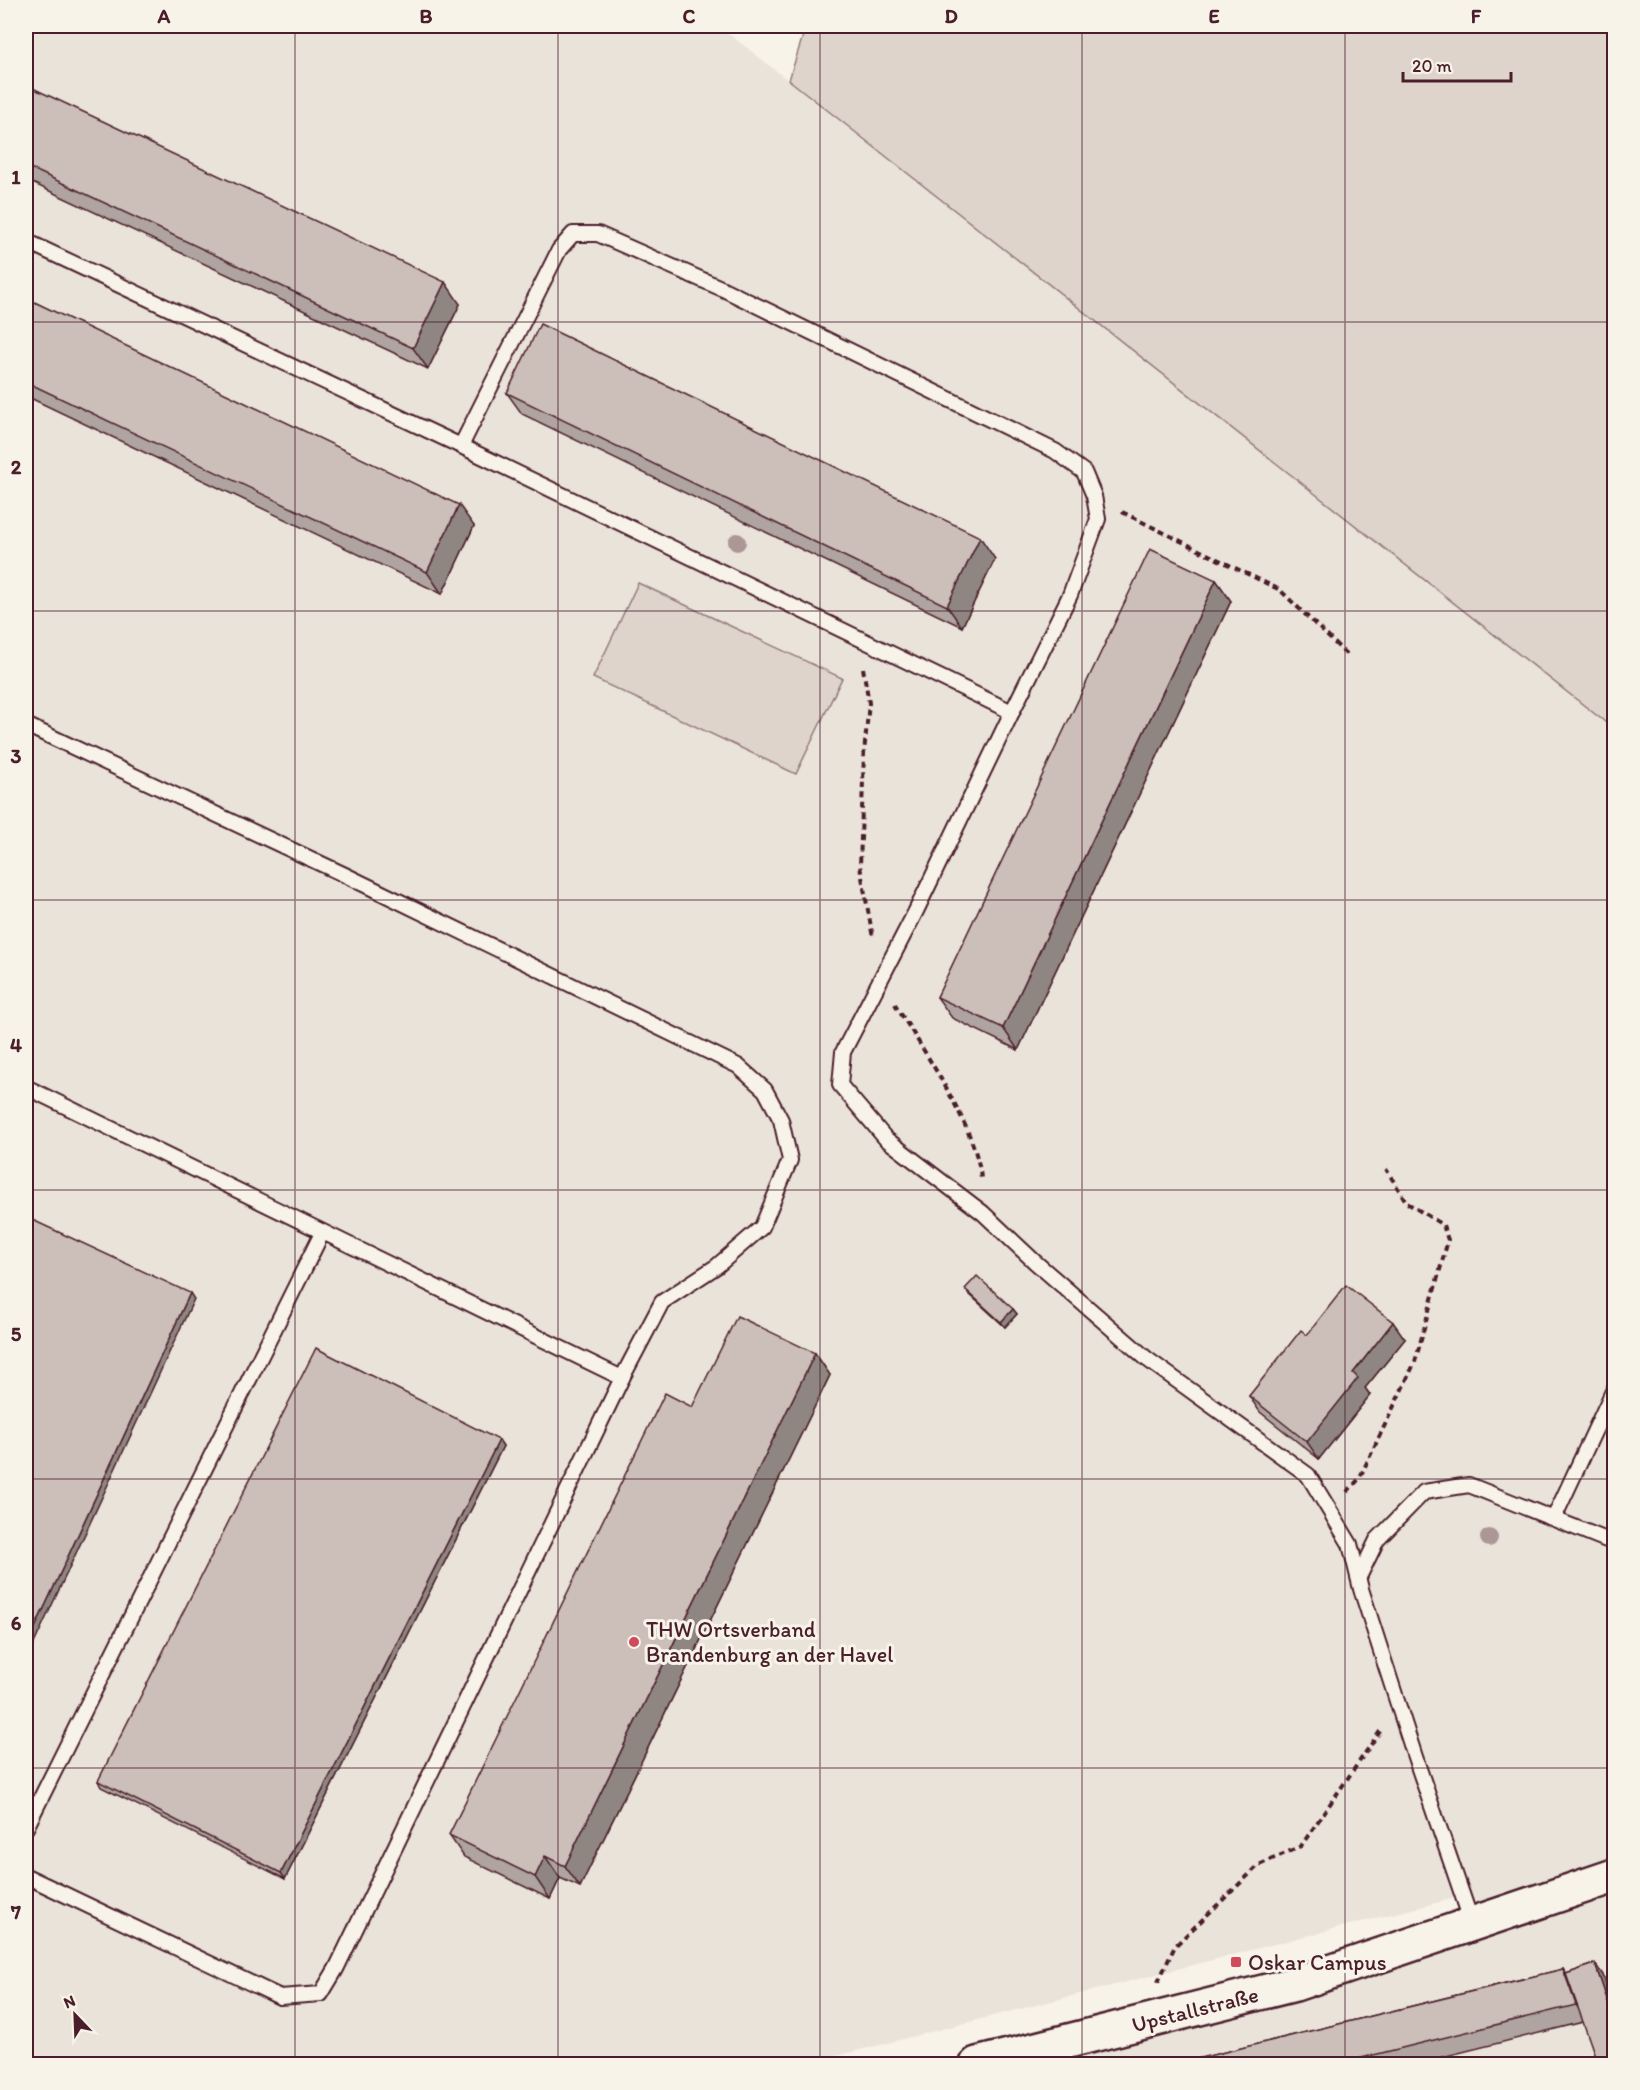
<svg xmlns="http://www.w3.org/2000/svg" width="1640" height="2090" font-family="Itim,sans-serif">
<rect width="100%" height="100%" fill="#f7f3e8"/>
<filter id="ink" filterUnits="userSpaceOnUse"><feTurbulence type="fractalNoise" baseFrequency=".0167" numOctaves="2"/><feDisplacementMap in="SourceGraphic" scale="12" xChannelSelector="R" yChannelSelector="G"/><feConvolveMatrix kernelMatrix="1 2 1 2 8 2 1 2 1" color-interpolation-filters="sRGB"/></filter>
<g filter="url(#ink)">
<polygon fill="#eae3da" points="26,26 719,26 1614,729 1614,2064 1030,2064 1473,1926 1463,1896 805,2064 26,2064"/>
<g fill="#ded4cc" stroke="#947a7c" stroke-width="1.5">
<polygon points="806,26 1614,26 1614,729 789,80"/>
<polygon points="638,583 842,678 796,774 593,678"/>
</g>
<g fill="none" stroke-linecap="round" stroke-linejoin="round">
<g stroke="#4a1f2b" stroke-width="18">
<g id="service">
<polyline points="26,241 461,446 1012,712 1070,595 1098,519 1094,496 1084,472 1055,451 723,289 598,234 573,234 559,250 461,446"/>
<polyline points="1012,712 916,911 843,1052 840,1085 886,1139 983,1213 1035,1262 1147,1359 1308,1475 1350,1544 1361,1589 1415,1757 1473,1926"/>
<polyline points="26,725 347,876 738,1066 765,1090 781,1120 790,1160 762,1227 717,1266 662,1302 622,1378 336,1969 321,1994 280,1997 26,1876"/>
<polyline points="26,1087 622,1378"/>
<polyline points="1554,1518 1614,1389"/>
<polyline points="1360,1575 1377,1540 1424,1492 1469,1485 1614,1543"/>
<polyline points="26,1828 322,1233"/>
</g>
</g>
<g stroke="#4a1f2b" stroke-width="38">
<polyline id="tertiary" points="977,2064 1295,1984 1614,1876"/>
</g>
<g stroke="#4a1f2b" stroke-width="4" stroke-dasharray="6 4.5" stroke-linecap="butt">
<polyline points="1122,512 1280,590 1349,657"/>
<polyline points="863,668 869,703 864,753 860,866 873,938"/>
<path d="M895,1004C922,1049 977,1127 981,1179"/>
<polyline points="1347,1492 1359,1479 1415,1362 1448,1240 1443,1225 1407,1203 1386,1169"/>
<polyline points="1158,1982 1175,1946 1259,1865 1301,1846 1381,1730"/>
</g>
<use href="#service" stroke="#f7f3e8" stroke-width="14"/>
<use href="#tertiary" stroke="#f7f3e8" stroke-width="33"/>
</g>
<g fill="#ac9796">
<circle cx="737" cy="542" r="9"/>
<circle cx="1489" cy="1538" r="9"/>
</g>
<g fill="#afa49f" stroke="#4a1f2b" stroke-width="1.5">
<polygon points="26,85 460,304 428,369 26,180"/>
<polygon points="26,298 474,526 442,594 26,396"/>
<polygon points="507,393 995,559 962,627 522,414"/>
<polygon points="1216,580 1231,601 1018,1050 952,1018 937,997"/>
<polygon points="965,1289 1013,1309 1017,1314 1005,1327 969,1294"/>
<polygon points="1307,1335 1405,1339 1365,1388 1370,1395 1319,1459 1260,1412 1249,1396"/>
<polygon points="815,1353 830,1375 580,1887 560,1878 550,1899 464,1857 449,1835 692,1407"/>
<polygon points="499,1440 503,1446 285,1879 101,1787 98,1781"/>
<polygon points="1595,1964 1603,1975 1583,2022 1414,2064 1176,2064 1563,1969 1566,1974"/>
</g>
<g fill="#8f8682" stroke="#4a1f2b" stroke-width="1.5">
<polygon points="445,282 460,304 428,369 413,348"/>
<polygon points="459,505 474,526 442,594 427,572"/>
<polygon points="980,537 995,559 962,627 947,606"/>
<polygon points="1216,580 1231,601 1018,1050 1003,1028"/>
<polygon points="190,1293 194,1299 26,1661 26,1647"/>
<polygon points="1013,1309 1017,1314 1005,1327 1001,1322"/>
<polygon points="1393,1322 1405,1339 1365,1388 1370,1395 1319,1459 1307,1442 1353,1373"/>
<polygon points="815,1353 830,1375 580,1887 565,1866"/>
<polygon points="499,1440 503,1446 285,1879 281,1873"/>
<polygon points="545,1856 560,1878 550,1899 535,1877"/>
<polygon points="1595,1964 1603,1975 1614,2009 1614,2020"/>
<polygon points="1563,1969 1574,1985 1587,2021 1576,2005"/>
</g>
<g fill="#ccbfb9" stroke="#4a1f2b" stroke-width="1.5">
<polygon points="26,85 445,282 413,348 26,166"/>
<polygon points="26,298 459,505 427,572 26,382"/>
<polygon points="540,324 980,537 947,606 507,393"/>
<polygon points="1150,549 1216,580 1003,1028 937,997"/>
<polygon points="26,1217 190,1293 26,1647"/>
<polygon points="977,1276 1013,1309 1001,1322 965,1289"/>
<polygon points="1346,1285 1393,1322 1353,1373 1358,1378 1307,1442 1249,1396 1301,1330 1307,1335"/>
<polygon points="737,1316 815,1353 565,1866 545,1856 535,1877 449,1835 665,1393 692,1407"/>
<polygon points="316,1348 499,1440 281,1873 98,1781"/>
<polygon points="1595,1964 1614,2020 1614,2064 1598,2064 1566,1974"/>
<polygon points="1563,1969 1576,2005 1337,2064 1176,2064"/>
</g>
</g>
<path fill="none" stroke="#4a1f2b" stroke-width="1.5" stroke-opacity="0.55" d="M295,26V2064M558,26V2064M820,26V2064M1082,26V2064M1345,26V2064M26,322H1614M26,611H1614M26,900H1614M26,1190H1614M26,1479H1614M26,1768H1614"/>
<g fill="#d1495b" stroke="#f7f3e8" stroke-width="2">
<circle cx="634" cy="1642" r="6"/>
<rect x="1230" y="1956" width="12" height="12" rx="3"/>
</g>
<g text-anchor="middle" stroke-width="6" stroke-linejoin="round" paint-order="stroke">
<g font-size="22" fill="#4a1f2b" stroke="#f7f3e8" text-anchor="start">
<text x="646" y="1637">THW Ortsverband<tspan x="646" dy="25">Brandenburg an der Havel</tspan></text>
<text x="1248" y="1970">Oskar Campus</text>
</g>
<g font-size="22" fill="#4a1f2b" stroke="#f7f3e8">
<text transform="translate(1195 2009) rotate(-14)" y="8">Upstallstraße</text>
</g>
</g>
<rect width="1640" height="2090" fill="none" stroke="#f7f3e8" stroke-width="66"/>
<g transform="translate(75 2015) rotate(337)" stroke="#f7f3e8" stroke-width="4.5" paint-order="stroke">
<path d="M0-4.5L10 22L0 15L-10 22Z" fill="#4a1f2b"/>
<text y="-9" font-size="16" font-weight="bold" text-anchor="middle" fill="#4a1f2b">N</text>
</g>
<path d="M1403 72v9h108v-9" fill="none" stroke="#4a1f2b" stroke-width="3"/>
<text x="1412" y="72" font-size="18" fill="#4a1f2b" stroke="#f7f3e8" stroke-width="4.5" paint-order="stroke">20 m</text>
<rect x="33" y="33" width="1574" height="2024" fill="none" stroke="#4a1f2b" stroke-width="2"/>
<g font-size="20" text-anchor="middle" font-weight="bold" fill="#4a1f2b">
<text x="164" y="23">A</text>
<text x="426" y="23">B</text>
<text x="689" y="23">C</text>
<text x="951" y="23">D</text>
<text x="1214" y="23">E</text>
<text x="1476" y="23">F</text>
<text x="16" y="184">1</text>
<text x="16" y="474">2</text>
<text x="16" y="763">3</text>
<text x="16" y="1052">4</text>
<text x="16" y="1341">5</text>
<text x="16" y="1630">6</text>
<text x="16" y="1919">7</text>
</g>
</svg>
